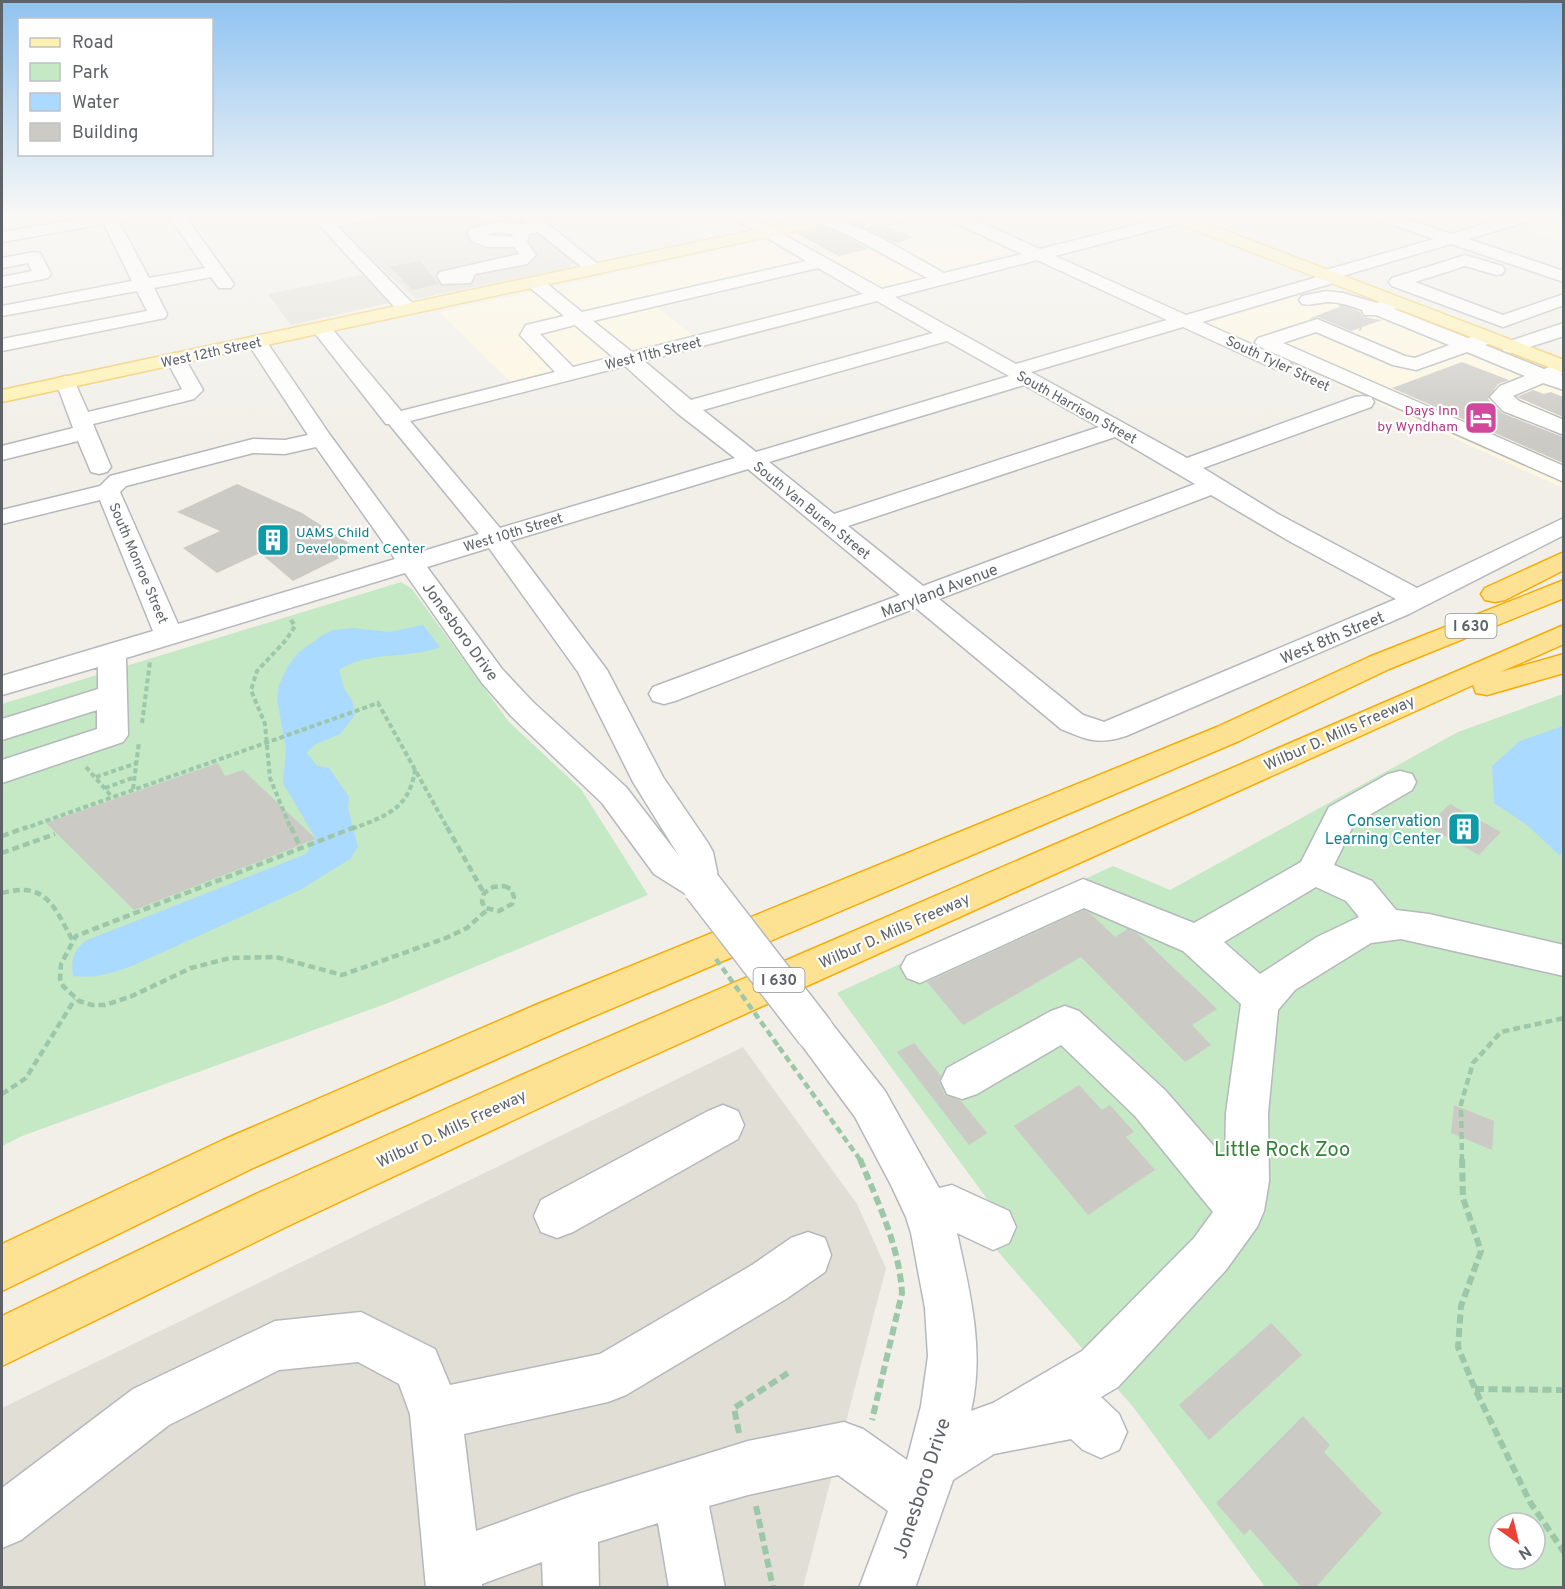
<svg xmlns="http://www.w3.org/2000/svg" width="1565" height="1589" font-family="Overpass,sans-serif">
<rect width="100%" height="100%" fill="#f1efe8"/>
<g fill="#fef7e0">
<polygon points="666,216 938,216 1011,252 875,295 819,263 652,303 700,341 517,388 439,312 719,251"/>
<polygon points="1563,216 1563,242 1522,229"/>
<polygon points="1325,288 1338,290 1563,377 1563,488 1205,324"/>
</g>
<g fill="#e1ded6">
<polygon points="385,216 517,216 578,263 569,265 571,267 416,299 335,225"/>
<polygon points="362,275 389,303 291,325 268,294"/>
<polygon points="743,1047 857,1204 886,1268 803,1587 2,1588 2,1408"/>
</g>
<g fill="#c5e8c5" fill-rule="evenodd">
<polygon points="401,582 412,589 509,722 581,789 648,895 388,1003 22,1136 2,1146 2,704"/>
<path d="M1563,694V1587H1265L1134,1408L988,1240L998,1214L837,993L1113,866L1170,890L1458,732ZM1499,1523H1535V1559H1499Z"/>
</g>
<g fill="#aadaff">
<path d="M423,625L440,647C406,660 369,650 339,670L344,689L352,700L355,715L340,734L314,745L307,753L317,766L329,768L349,797L348,808L358,847L350,859L300,890L132,966C112,973 94,979 73,976C71,959 73,952 85,941L306,854L316,839L283,783L286,749L277,699L279,685L288,666L298,653L324,634L333,630L353,628L389,632Z"/>
<polygon points="1563,726 1564,852 1559,855 1527,825 1494,803 1492,766 1520,741"/>
</g>
<g fill="#cccac5">
<polygon points="852,216 864,216 865,228 881,224 914,238 895,243 847,221"/>
<polygon points="823,227 847,237 869,249 839,256 796,233"/>
<polygon points="420,261 439,284 412,290 390,267"/>
<polygon points="1342,306 1360,312 1363,317 1382,320 1351,331 1318,317 1308,319"/>
<polygon points="1462,362 1509,380 1498,384 1488,399 1502,413 1563,437 1563,463 1392,388"/>
<polygon points="1533,390 1544,394 1551,392 1563,397 1563,417 1517,397"/>
<polygon points="237,484 302,513 358,549 293,581 260,553 217,573 183,548 220,531 177,512"/>
<polygon points="218,763 225,776 243,770 316,839 134,910 46,823"/>
<polygon points="1450,804 1501,832 1479,855 1427,826"/>
<polygon points="1084,910 1091,914 1115,937 1128,929 1138,934 1217,1009 1192,1025 1211,1045 1185,1062 1081,957 963,1025 927,982"/>
<polygon points="914,1043 941,1076 939,1082 945,1095 961,1101 987,1133 969,1145 897,1052"/>
<polygon points="1079,1085 1102,1110 1110,1105 1134,1132 1126,1137 1155,1170 1088,1215 1014,1126"/>
<polygon points="1454,1105 1494,1121 1492,1150 1451,1133"/>
<polygon points="1271,1323 1302,1355 1209,1440 1179,1405"/>
<polygon points="1303,1416 1330,1445 1324,1452 1382,1513 1316,1587 1301,1587 1250,1529 1244,1535 1216,1503"/>
</g>
<g fill="none" stroke-linecap="round" stroke-linejoin="round">
<polyline stroke="#ccccc8" stroke-width="18" stroke-dasharray="18 9" stroke-linecap="butt" points="1337,312 1364,323"/>
<g stroke="#b5b8bc" stroke-width="3">
<g id="minor">
<polygon points="97,216 134,216 132,219 119,222 149,278 205,268 169,216 185,216 234,284 231,288 219,288 211,277 154,288 167,314 165,318 2,351 2,339 147,311 137,291 2,316 2,306 132,281 104,224 2,242 2,232"/>
<polygon points="311,216 377,216 375,219 337,226 414,305 416,309 414,313 400,313"/>
<path d="M520,216H538L604,269L601,273H589L538,232L529,234L527,242L536,255L527,264L475,274L471,283L442,284L437,276L440,272L519,254L514,247H488L471,241L468,232L470,229L499,222L528,224ZM499,232L513,234L512,237L485,235Z"/>
<path d="M730,216H750L882,289L927,278L848,235L818,223L816,220L818,217C846,214 918,259 944,273L1022,254L947,219L945,216H966L1040,249L1171,216H1198L1196,219L1055,256L1186,315L1317,277L1319,272L1434,239L1376,219L1374,216H1398L1451,234L1512,216H1538L1536,219L1468,239L1564,271V282L1451,244L1339,277L1337,282L1202,322L1289,361L1292,365L1289,369H1275L1183,327L1031,372L1187,458L1355,397L1363,396L1371,397L1374,402L1371,407L1203,468L1278,514L1417,588L1564,518V535L1409,614L1126,736C1098,745 1087,740 1061,729L916,608L675,701L664,704L653,701L649,694L653,687L900,595L748,469L510,541L607,670L663,777L708,843L713,852L720,886L715,896L702,900L689,896L654,874L602,803L511,716L482,683L405,573L126,658L128,735L123,742L2,783V760L97,729V710L2,740V719L98,689V667L2,695V676L153,631L100,500L2,524V510L100,486L110,476L253,439L285,440L308,435L247,342L250,338H264L330,435L417,553L479,534L389,424H386L314,332L311,328L314,324H328L401,411L555,372L520,335L526,325L564,316L528,286L525,282L528,278H540L582,312L806,261ZM1037,260L1167,320L1016,364L895,297ZM818,268L863,294L632,352L593,321ZM877,301L933,333L691,400L644,361ZM575,325L613,357L573,367L540,334ZM947,341L1009,376L756,452L703,410ZM625,366L677,413L735,458L500,528L410,421ZM1024,385L1099,427L834,514L769,462ZM1115,437L1195,484L923,586L848,526ZM316,447L395,559L178,624L120,492L126,486L253,453L285,454ZM1211,495L1289,541L1396,599L1104,722L1083,715L939,599ZM489,548L578,672L633,782L679,856L626,787L533,702L502,669L427,567Z"/>
<polygon points="871,216 906,216 907,217 905,220 887,225"/>
<polygon points="34,252 40,253 51,274 48,278 2,287 2,277 32,271 28,263 2,268 2,258"/>
<polygon points="1465,255 1502,266 1505,270 1502,274 1496,275 1465,266 1415,282 1503,315 1564,294 1564,305 1503,327 1392,286 1389,282 1392,278"/>
<path d="M1326,291L1343,293L1377,303L1395,297L1402,299L1404,303L1402,307L1394,309L1468,338L1487,332L1494,334L1497,338L1494,342L1485,345L1544,369L1553,366L1560,368L1563,372L1561,375L1564,376V390L1543,383L1513,396L1519,401L1564,420V435L1503,411L1490,397L1500,386L1525,376L1467,352L1416,370L1393,365L1316,332L1283,343L1564,466V482L1258,346L1255,342L1258,338L1317,319L1405,356L1415,358L1449,345L1376,315H1364L1362,310C1351,306 1340,302 1327,302C1318,303 1310,306 1302,304L1299,300L1302,296Z"/>
<polygon points="1564,323 1564,336 1511,353 1504,351 1501,347 1504,343"/>
<polygon points="176,353 183,355 203,390 194,399 93,424 111,467 107,472 99,474 91,472 78,441 2,460 2,446 73,428 56,382 59,378 66,376 73,378 88,412 180,390 182,389 166,359 169,355"/>
<path d="M1400,771L1412,774L1416,782L1412,790L1354,824L1334,865L1372,881L1396,910L1429,914L1564,945V976L1401,939L1371,943L1295,990L1278,1010L1268,1113L1269,1181L1264,1211L1257,1227L1226,1270L1118,1387L1101,1397L1119,1414L1127,1432L1119,1450L1101,1458L1083,1450L1071,1439L994,1454L953,1480L915,1588H859L888,1511L838,1475L748,1495L709,1506L725,1588H669L658,1523L598,1542L599,1588H543L542,1562L482,1584V1588H426L410,1414L399,1384L358,1362L279,1370L169,1425L21,1540L2,1548V1488L133,1389L275,1321L361,1312L435,1349L450,1385L600,1354L752,1265L791,1238L808,1232L825,1238L831,1255L825,1272L786,1299L626,1395L608,1402L464,1434L476,1531L575,1495L748,1441L844,1422L863,1429L907,1460L921,1406L928,1356L925,1308L911,1233L906,1217L891,1185L855,1117L801,1044L795,1032L801,1020L815,1015L829,1020L885,1091L939,1188L952,1185L1009,1211L1016,1227L1009,1243L993,1250L957,1233C970,1292 985,1351 971,1411L993,1403L1082,1351L1194,1238L1213,1212L1135,1116L1061,1045L977,1094L962,1099L947,1094L941,1081L947,1068L1051,1011L1065,1006L1079,1011L1165,1090L1225,1159L1226,1113L1241,1004L1183,951L1084,908L920,983L907,978L901,967L907,956L1083,879L1194,923L1301,862L1329,807L1388,774ZM1316,887L1346,901L1359,917L1317,937L1260,974L1224,942Z"/>
<polygon points="723,1105 738,1111 744,1125 738,1139 573,1232 557,1238 541,1232 534,1216 541,1200 708,1111"/>
</g>
</g>
<g stroke="#f2c960" stroke-width="3">
<g id="major">
<polygon points="819,216 850,216 842,221 2,402 2,390"/>
<polygon points="1164,216 1187,216 1564,360 1564,373 1166,219"/>
</g>
</g>
<g stroke="#f9ab00" stroke-width="3">
<g id="highway">
<polygon points="1564,552 1564,570 1505,600 1495,602 1485,600 1481,594 1485,588"/>
<polygon points="1564,580 1564,598 1389,669 1239,741 566,1028 253,1168 2,1291 2,1244 223,1140 538,1004 1217,727 1369,657"/>
<polygon points="1564,625 1564,644 1500,672 1564,654 1564,673 1487,695 1476,693 1473,685 601,1079 290,1225 2,1366 2,1316 258,1193 571,1053"/>
</g>
</g>
<g stroke="#9cc7a9" stroke-width="4" stroke-dasharray="5 3" stroke-linecap="butt">
<polyline points="291,620 295,626 286,640 257,671 251,690 265,724 270,778 291,829"/>
<polyline points="142,723 150,662"/>
<polyline points="86,767 112,797"/>
<polyline points="96,777 137,763"/>
<polyline points="105,788 135,777"/>
<polyline points="133,789 139,742"/>
<polyline points="23,829 378,703 448,829"/>
<path d="M352,829C385,816 409,810 415,770"/>
</g>
<g stroke="#9cc7a9" stroke-width="4.5" stroke-dasharray="7 4" stroke-linecap="butt">
<polyline points="291,827 301,849"/>
<polyline points="355,827 76,936 61,964 60,979 63,986 79,1001 92,1005 105,1005 132,996 191,968 230,958 276,957 342,975 446,938 467,928 487,910"/>
<polyline points="447,827 484,893"/>
<polyline points="2,836 27,827"/>
<polyline points="2,853 55,834"/>
<polygon points="504,886 511,889 514,897 512,904 499,911 485,908 482,902 484,893 493,887"/>
<path d="M2,893C47,881 54,907 73,941"/>
<polyline points="779,1047 861,1161"/>
<polyline points="2,1094 26,1078 75,999"/>
<polyline points="1462,1161 1461,1104 1473,1063 1501,1032 1564,1018"/>
</g>
<g stroke="#9cc7a9" stroke-width="6" stroke-dasharray="9 4.5" stroke-linecap="butt">
<path d="M860,1159C878,1203 899,1245 902,1293L872,1420"/>
<polyline points="1462,1159 1463,1198 1481,1251 1461,1306 1458,1347 1475,1389 1530,1502 1564,1552"/>
<polyline points="1475,1389 1564,1390"/>
<polyline points="739,1433 734,1408 788,1373"/>
<polyline points="756,1506 773,1588"/>
</g>
<use href="#minor" fill="#fff" fill-rule="evenodd"/>
<use href="#major" fill="#fff2af" fill-rule="evenodd"/>
<use href="#highway" fill="#fde293" fill-rule="evenodd"/>
<g stroke="#b5b8bc" stroke-width="41" stroke-linecap="butt">
<polyline id="minor-bridge" points="702,886 815,1032"/>
</g>
<polyline stroke="#9cc7a9" stroke-width="4.5" stroke-dasharray="7 4" stroke-linecap="butt" points="716,959 779,1047"/>
<use href="#minor-bridge" stroke="#fff" stroke-width="38"/>
</g>
<linearGradient id="sky" x2="0" y2="1"><stop stop-color="#8fc3f1"/><stop offset="0.49" stop-color="#f9f8f5"/><stop offset="1" stop-color="#f9f8f5" stop-opacity="0"/></linearGradient>
<rect width="1565" height="439" fill="url(#sky)"/>
<defs>
<g id="hotel-square" transform="scale(1.725)"><rect x="-9" y="-9" width="18" height="18" rx="4" fill="#d1479c" stroke="#fff"/><path d="M-6-4.5h1.5V1H6V5H4.5V3h-9V5H-6ZM-4 0a1.8 1.8 0 1 1 3.6 0ZM.5 0V-2.5h3Q6-2.5 6 0Z" fill="#fff"/></g>
<g id="building-square" transform="scale(1.725)"><rect x="-9" y="-9" width="18" height="18" rx="4" fill="#0f9aa8" stroke="#fff"/><path d="M-4-6H4V6H1V3H-1V6H-4ZM-2.5-4.3h1.7v1.8h-1.7ZM.8-4.3h1.7v1.8H.8ZM-2.5-1h1.7V.8h-1.7ZM.8-1h1.7V.8H.8Z" fill="#fff"/></g>
</defs>
<g fill-rule="evenodd">
<use href="#hotel-square" x="1481" y="418"/>
<use href="#building-square" x="273" y="540"/>
<use href="#building-square" x="1464" y="829"/>
</g>
<g text-anchor="middle" stroke-width="4.5" stroke-linejoin="round" paint-order="stroke">
<g font-size="14" fill="#5f6368" stroke="#fff">
<text transform="translate(211 352) rotate(-12)" y="5">West 12th Street</text>
<text transform="translate(653 353) rotate(-14)" y="5">West 11th Street</text>
<text transform="translate(1278 363) rotate(25)" y="5">South Tyler Street</text>
<text transform="translate(1077 407) rotate(29)" y="5">South Harrison Street</text>
<text transform="translate(812 510) rotate(39)" y="5">South Van Buren Street</text>
<text transform="translate(513 532) rotate(-17)" y="5">West 10th Street</text>
<text transform="translate(139 563) rotate(67)" y="5">South Monroe Street</text>
</g>
<g font-size="14" fill="#b23c85" stroke="#fff" text-anchor="end">
<text x="1458" y="415">Days Inn<tspan x="1458" dy="16">by Wyndham</tspan></text>
</g>
<g font-size="14" fill="#0d838f" stroke="#fff" text-anchor="start">
<text x="296" y="537">UAMS Child<tspan x="296" dy="16">Development Center</tspan></text>
</g>
<g fill="#fff" stroke="#8f9295" stroke-width="1.5">
<rect x="1445.5" y="614" width="51" height="24" rx="4.5"/>
<rect x="753.5" y="968" width="51" height="24" rx="4.5"/>
</g>
<g font-size="15" font-weight="bold" fill="#5f6368">
<text x="1471" y="631">I 630</text>
<text x="779" y="985">I 630</text>
</g>
<g font-size="16" fill="#5f6368" stroke="#fff">
<text transform="translate(939 590) rotate(-21)" y="6">Maryland Avenue</text>
<text transform="translate(461 631) rotate(54)" y="6">Jonesboro Drive</text>
<text transform="translate(1332 637) rotate(-23)" y="6">West 8th Street</text>
<text transform="translate(1339 732) rotate(-24)" y="6">Wilbur D. Mills Freeway</text>
<text transform="translate(894 930) rotate(-24)" y="6">Wilbur D. Mills Freeway</text>
<text transform="translate(451 1128) rotate(-25)" y="6">Wilbur D. Mills Freeway</text>
</g>
<g font-size="16" fill="#0d838f" stroke="#fff" text-anchor="end">
<text x="1441" y="826">Conservation<tspan x="1441" dy="18">Learning Center</tspan></text>
</g>
<g font-size="20" fill="#348238" stroke="#fff">
<text x="1282" y="1156">Little Rock Zoo</text>
</g>
<g font-size="20" fill="#5f6368" stroke="#fff">
<text transform="translate(921 1488) rotate(-72)" y="7">Jonesboro Drive</text>
</g>
</g>
<rect width="1565" height="1589" fill="none" stroke="#5f6368" stroke-width="6"/>
<rect x="18" y="18" width="195" height="138" fill="#ffffff" stroke="#bfc1c3" stroke-width="1.5"/>
<rect x="30" y="38" width="30" height="9" fill="#fff2af" stroke="#bfc1c3" stroke-width="1.5"/>
<text x="72" y="48" font-size="18" fill="#5f6368">Road</text>
<rect x="30" y="63" width="30" height="18" fill="#c5e8c5" stroke="#bfc1c3" stroke-width="1.5"/>
<text x="72" y="78" font-size="18" fill="#5f6368">Park</text>
<rect x="30" y="93" width="30" height="18" fill="#aadaff" stroke="#bfc1c3" stroke-width="1.5"/>
<text x="72" y="108" font-size="18" fill="#5f6368">Water</text>
<rect x="30" y="123" width="30" height="18" fill="#cccac5" stroke="#bfc1c3" stroke-width="1.5"/>
<text x="72" y="138" font-size="18" fill="#5f6368">Building</text>
<g transform="translate(1517 1541) rotate(146)"><circle r="28" fill="#ffffff" stroke="#bfc1c3" stroke-width="1.5"/>
<path d="M0-4.5L10 22L0 15L-10 22Z" fill="#ea4335"/>
<text y="-9" font-size="16" font-weight="bold" text-anchor="middle" fill="#5f6368">N</text>
</g>
</svg>
